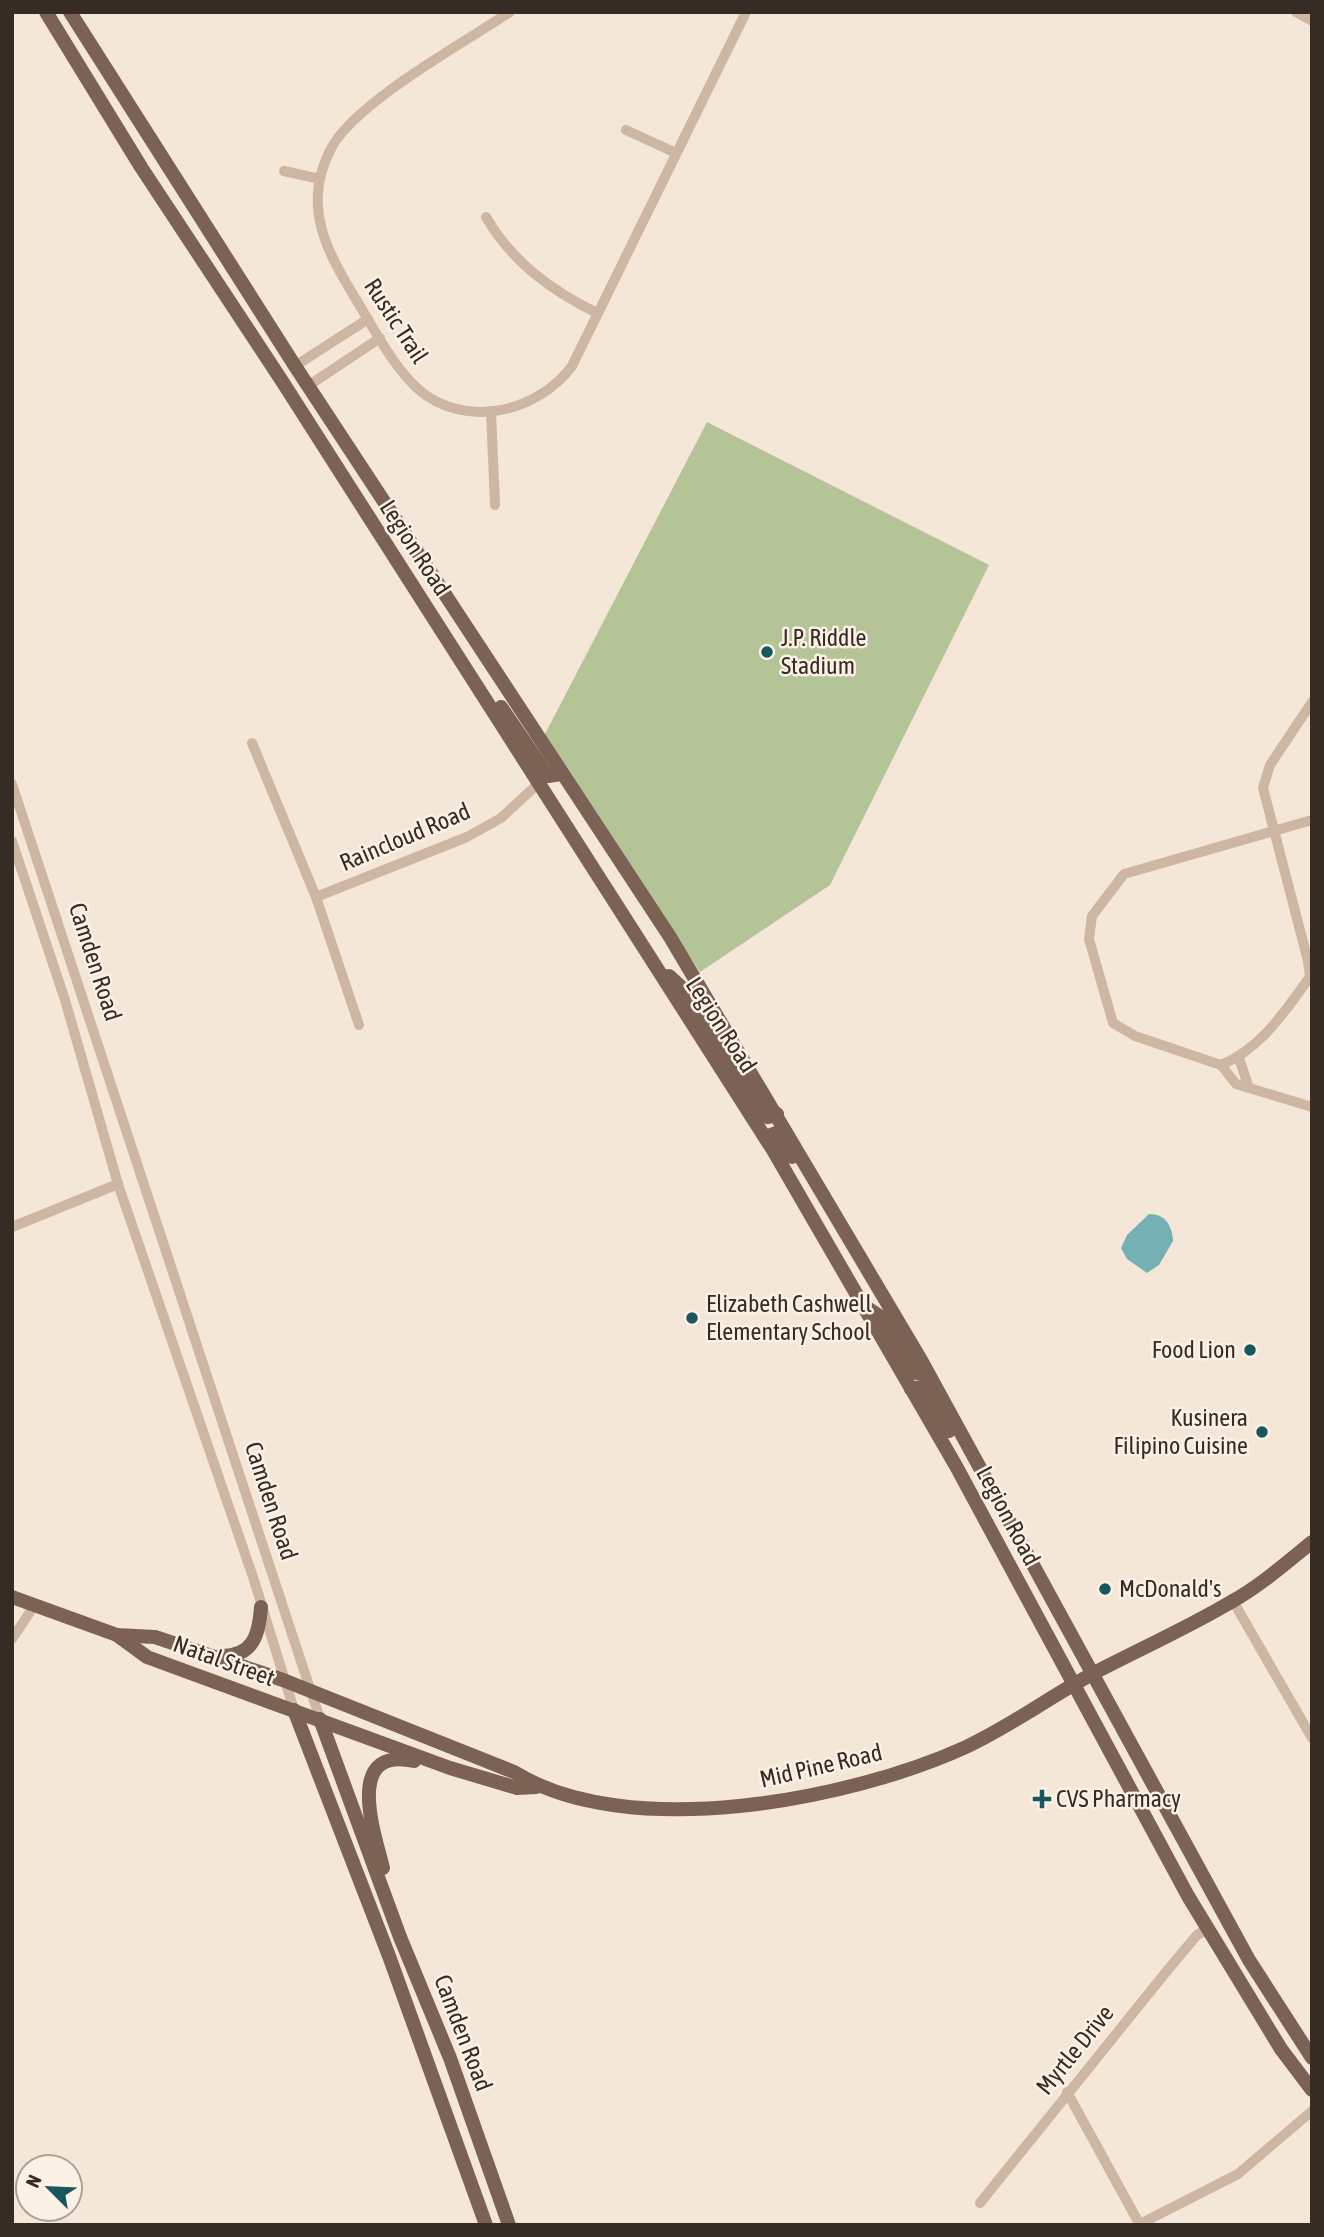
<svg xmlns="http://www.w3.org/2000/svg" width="1324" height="2237" font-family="'Asap Condensed',sans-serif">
<rect width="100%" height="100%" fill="#f4e7d8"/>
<polygon fill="#b4c496" points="707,422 989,565 830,885 700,972 543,738"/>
<path fill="#74b0b4" d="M1149,1214C1165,1214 1172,1225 1173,1241L1159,1265L1147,1273L1127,1259L1121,1248L1127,1235Z"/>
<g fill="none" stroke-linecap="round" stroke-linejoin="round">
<g stroke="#cdb7a3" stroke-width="10">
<path d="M510,12C463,43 360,100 333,145C297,208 331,258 363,311C379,338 395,368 418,389C465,430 538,412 572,366L746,12"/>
<polyline points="1296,12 1312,21"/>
<polyline points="626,130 676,153"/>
<polyline points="284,171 320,179"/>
<path d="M486,217C512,262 552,291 597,313"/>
<polyline points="295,366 368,319"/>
<polyline points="308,386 380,338"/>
<polyline points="491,411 495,505"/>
<polyline points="252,743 316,897 359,1025"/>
<polyline points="12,784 320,1719"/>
<polyline points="12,841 65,1000 118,1184 254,1580 294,1710"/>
<polyline points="316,897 467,837 501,818 539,783"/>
<polyline points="1239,1058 1249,1088"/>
<polyline points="1221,1065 1135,1036 1113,1023 1089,939 1092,916 1124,874 1312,820"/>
<path d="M1221,1065C1262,1048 1284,1012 1310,977L1308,961L1263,788L1270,765L1312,702"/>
<polyline points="1221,1065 1236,1084 1312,1107"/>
<polyline points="12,1227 118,1184"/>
<polyline points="1233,1601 1312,1738"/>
<polyline points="12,1639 34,1606"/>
<polyline points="1067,2092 1140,2225"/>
<polyline points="980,2203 1166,1972 1197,1935 1208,1929"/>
<polyline points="1140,2224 1238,2174 1312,2111"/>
</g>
<g stroke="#7b6255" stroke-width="14">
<polyline points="46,12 141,167 282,381 773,1150 956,1466 1188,1896 1281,2049 1312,2090"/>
<polyline points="70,12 295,366 670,937 921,1360 1249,1960 1312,2058"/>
<polyline points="501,707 548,776 561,774"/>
<polyline points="669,976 682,988 768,1117 777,1114"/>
<polyline points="765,1137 776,1133 792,1157"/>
<polyline points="866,1307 881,1317 917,1373 929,1375"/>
<polyline points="911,1389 922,1387 949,1431"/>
<path d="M12,1597L117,1635L155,1637L283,1680L514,1772C628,1843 850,1800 966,1747C1011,1726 1051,1696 1094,1673C1140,1649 1187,1628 1231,1602C1260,1586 1286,1563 1312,1542"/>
<polyline points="117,1635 147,1657 450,1768 517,1788 536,1787"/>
<path d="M220,1656C253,1657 259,1635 261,1607"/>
<polyline points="294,1710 389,1956 486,2225"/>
<polyline points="320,1719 400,1937 450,2058 509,2225"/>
<path d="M383,1868C374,1832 344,1746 414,1761"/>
</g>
</g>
<g fill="#17575d" stroke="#fbf1e5" stroke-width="2.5">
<circle cx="767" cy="652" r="7"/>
<circle cx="692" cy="1318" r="7"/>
<circle cx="1250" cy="1350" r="7"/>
<circle cx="1262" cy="1432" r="7"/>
<circle cx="1105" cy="1589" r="7"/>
<path d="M1038.5 1788.5h7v7h7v7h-7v7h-7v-7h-7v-7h7z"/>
</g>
<g text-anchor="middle" stroke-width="5" stroke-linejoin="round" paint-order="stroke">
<g font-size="24" fill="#372b26" stroke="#fbf1e5">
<text transform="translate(396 321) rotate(57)" y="8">Rustic Trail</text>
<text transform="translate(415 548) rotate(57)" y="8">Legion Road</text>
<text transform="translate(405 837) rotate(-23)" y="8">Raincloud Road</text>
<text transform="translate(95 962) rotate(72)" y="8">Camden Road</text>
<text transform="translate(721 1025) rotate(57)" y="8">Legion Road</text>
<text transform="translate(271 1501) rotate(72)" y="8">Camden Road</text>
<text transform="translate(1008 1516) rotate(62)" y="8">Legion Road</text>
<text transform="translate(224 1661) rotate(20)" y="8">Natal Street</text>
<text transform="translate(821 1766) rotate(-13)" y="8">Mid Pine Road</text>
<text transform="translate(463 2033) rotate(69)" y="8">Camden Road</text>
<text transform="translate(1075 2050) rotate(-51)" y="8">Myrtle Drive</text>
</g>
<g font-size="24" fill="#372b26" stroke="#fbf1e5" text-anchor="start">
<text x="781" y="646">J.P. Riddle<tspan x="781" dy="28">Stadium</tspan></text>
<text x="706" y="1312">Elizabeth Cashwell<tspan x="706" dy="28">Elementary School</tspan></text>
<text x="1236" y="1358" text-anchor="end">Food Lion</text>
<text x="1248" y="1426" text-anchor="end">Kusinera<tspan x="1248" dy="28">Filipino Cuisine</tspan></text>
<text x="1119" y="1597">McDonald's</text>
<text x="1056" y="1807">CVS Pharmacy</text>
</g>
</g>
<rect width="1324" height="2237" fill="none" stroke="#372b26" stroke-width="28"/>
<g transform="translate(49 2188) rotate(294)"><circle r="33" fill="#fbf1e5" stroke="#ada299" stroke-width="2"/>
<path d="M0-5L12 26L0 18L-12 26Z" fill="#17575d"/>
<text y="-10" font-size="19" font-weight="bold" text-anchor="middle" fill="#372b26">N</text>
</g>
</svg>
